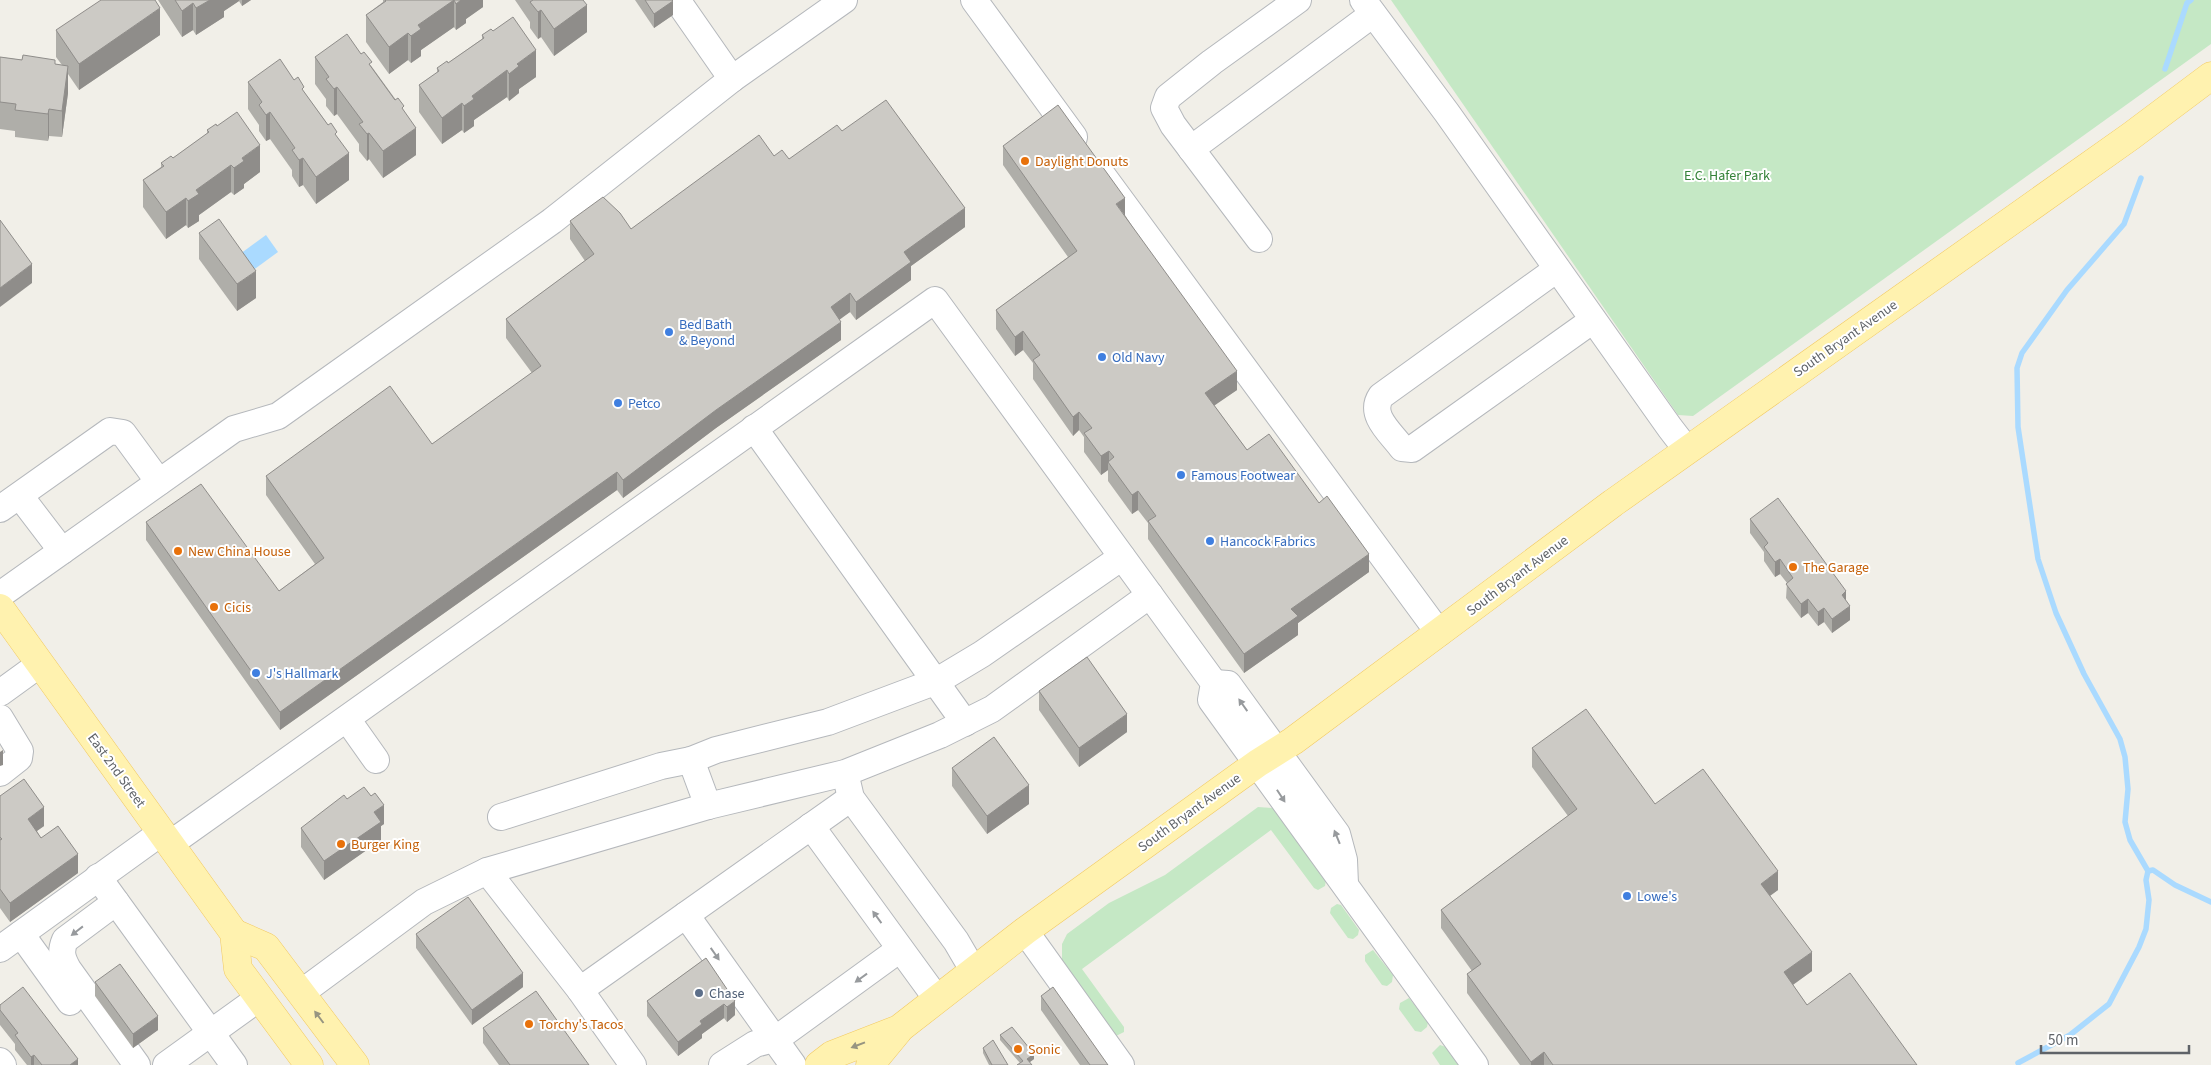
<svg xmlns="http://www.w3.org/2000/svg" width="2211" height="1065" font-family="'Source Sans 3',sans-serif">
<rect width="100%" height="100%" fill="#f1efe8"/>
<g fill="#c5e8c5">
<polygon points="1391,0 2211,0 2211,44 1693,416 1678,415"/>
<polygon points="1258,807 1273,808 1326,880 1325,886 1318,890 1314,888 1271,830 1082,969 1124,1027 1124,1032 1116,1036 1062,962 1062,944 1067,934 1109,903 1165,875"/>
<polygon points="1337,904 1341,905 1359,930 1358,935 1353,939 1348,938 1330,913 1331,908"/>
<polygon points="1373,950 1393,975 1392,982 1387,986 1382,985 1365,961 1365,955"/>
<polygon points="1409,998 1428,1022 1427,1027 1421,1032 1415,1031 1399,1009 1400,1003"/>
<polygon points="1440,1045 1446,1047 1459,1065 1440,1065 1432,1053"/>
</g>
<polygon fill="#aadaff" points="266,235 278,252 252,271 240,254"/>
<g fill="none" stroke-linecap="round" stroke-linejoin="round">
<g stroke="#aadaff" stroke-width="5.5">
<polyline points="2165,69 2187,3 2191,0"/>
<polyline points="2148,871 2153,870 2175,885 2211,902"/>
<polyline points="2018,1063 2070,1035 2109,1004 2139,947 2146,929 2149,900 2146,880 2148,871 2130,840 2125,822 2128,789 2125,757 2120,739 2084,674 2056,613 2038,559 2018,427 2017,368 2022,353 2067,290 2124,224 2141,178"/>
</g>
<g stroke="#b5b8bc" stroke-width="28">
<g id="minor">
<polyline points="677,0 732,79"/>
<polyline points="974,0 1074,137"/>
<polyline points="1363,0 1447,113 1670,428 1687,450"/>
<polyline points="1191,149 1373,14"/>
<polyline points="1103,176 1439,633"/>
<polyline points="1259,239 1173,125 1164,108 1168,97 1212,62 1298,0"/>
<path d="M1557,269L1381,396C1368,415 1391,433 1402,448L1412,449L1593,320"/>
<polyline points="754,428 965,723"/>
<polyline points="20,496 62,551"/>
<polyline points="0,509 110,431 123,433 159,482"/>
<polyline points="0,595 234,429 278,416 552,221 732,79 844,0"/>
<polyline points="1214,683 1228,684 1337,834 1344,860 1345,884"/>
<polyline points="0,693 40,664"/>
<polyline points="0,718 20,751 19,758 0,773"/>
<polyline points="347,719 376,760"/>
<polyline points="691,760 708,806"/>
<polyline points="847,781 851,798 956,941 973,970"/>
<polyline points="501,817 661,766 691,760 716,750 828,722 937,681 982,654 1122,557"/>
<polyline points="811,826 937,999"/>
<polyline points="170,844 935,300 1214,683 1211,700 1475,1065"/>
<polyline points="487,871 580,990 851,798"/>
<polyline points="98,877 234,1065"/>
<path d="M116,902L65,940C60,952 62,958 68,969L137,1065"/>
<polyline points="686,915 793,1065"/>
<polyline points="1025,931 1121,1065"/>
<polyline points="21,934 70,1002"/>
<polyline points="0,949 162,832"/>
<polyline points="580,990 633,1065"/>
<polyline points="301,993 424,902 487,871 708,806 845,773 940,735 992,709 1150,595"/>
<polyline points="0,1061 3,1065"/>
<polyline points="166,1065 259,998"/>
<polyline points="722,1065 755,1044 774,1039 783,1034 900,949"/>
</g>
</g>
<g stroke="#f2c960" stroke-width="29">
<g id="major">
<polyline points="0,608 234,933 238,969 309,1065"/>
<polyline points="234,933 266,947 355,1065"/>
<polyline points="819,1065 832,1055 899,1029 1025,931 1258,763 1293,741 1613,503 2131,136 2211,76"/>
<polyline points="870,1065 898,1031"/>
</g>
</g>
<use href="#minor" stroke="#fff" stroke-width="26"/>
<use href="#major" stroke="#fff2af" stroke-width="28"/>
</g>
<g fill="#afaea9">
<polygon points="158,0 251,0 242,6 239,1 224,11 224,17 196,35 193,30 182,37"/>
<polygon points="383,0 483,0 483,7 466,19 466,23 456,30 454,27 421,50 421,56 411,63 408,60 389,74 366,42 366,15 383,2"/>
<polygon points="515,0 583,0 587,32 554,56 541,37 538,39 530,28 530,22"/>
<polygon points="635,0 672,0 673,15 654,28"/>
<polygon points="56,30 160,35 79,90 68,74 68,93 62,137 49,136 48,141 15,137 15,131 0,129 0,52 0,57 62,65 56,57"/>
<polygon points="482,35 536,77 519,89 519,93 509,101 507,97 474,120 474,126 464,133 462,130 442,144 419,112 419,85 437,73 437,68 448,63 482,39"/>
<polygon points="361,54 372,67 404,111 416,155 383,178 369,159 367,161 359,151 359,144 337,114 334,116 326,106 326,99 315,84 315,57"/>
<polygon points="294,80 304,92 337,137 349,180 316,204 303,185 299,187 292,176 292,170 270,139 266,141 259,131 259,125 248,109 248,82"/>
<polygon points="207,130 260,172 244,184 244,188 234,195 231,192 199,215 199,221 188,228 186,225 166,239 143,207 143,180 161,167 161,163 173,158 207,134"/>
<polygon points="842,131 965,227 911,266 911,280 856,320 850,312 839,319 841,340 716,428 623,498 617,490 280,730 146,540 146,522 279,591 315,564 266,495 266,476 432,444 532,373 506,338 506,319 585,261 570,239 570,221 631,229 774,156 789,159"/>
<polygon points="1003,146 1125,215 1237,390 1214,405 1247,450 1369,572 1298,623 1298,635 1244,673 1148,539 1148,523 1138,510 1132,514 1108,481 1108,470 1101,475 1084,452 1084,437 1079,430 1073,436 1033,379 1033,363 1023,350 1015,356 996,329 996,310 1068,257 1003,165"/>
<polygon points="199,233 256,298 237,311 199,259"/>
<polygon points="1750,519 1846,601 1850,620 1832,633 1824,622 1818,626 1808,613 1801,618 1786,598 1787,583 1780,574 1775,577 1764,561 1764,552 1750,533"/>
<polygon points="1039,691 1127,732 1079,767 1039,710"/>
<polygon points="1532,748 1655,804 1778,890 1770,896 1812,971 1793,985 1807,1005 1917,1065 1520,1065 1467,993 1467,974 1472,971 1441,928 1441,910 1568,816 1532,767"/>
<polygon points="952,768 1029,804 987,834 952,786"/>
<polygon points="0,796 44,826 37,831 41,838 78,873 10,922 0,908"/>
<polygon points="384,824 381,826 381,840 324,880 301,847 301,828"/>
<polygon points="416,934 523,987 472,1025 416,948"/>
<polygon points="706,958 735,1015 727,1022 724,1018 702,1034 702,1038 678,1056 647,1016 647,1001"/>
<polygon points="95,982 158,1030 133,1048 95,996"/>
<polygon points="1041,996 1108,1065 1080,1065 1041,1010"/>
<polygon points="0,1005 78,1065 27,1065 15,1050 15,1044 0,1025"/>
<polygon points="483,1028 589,1065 499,1065 483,1043"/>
<polygon points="1000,1035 1034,1059 1030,1062 1020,1063 1000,1040"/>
<polygon points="983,1048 1008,1065 989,1065 983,1053"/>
</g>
<g fill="#8f8d8a">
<polygon points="210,0 239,0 239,1 224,11 224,17 196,35 196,8"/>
<polygon points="242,0 251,0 242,6"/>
<polygon points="454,0 454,27 421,50 421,56 411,63 411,36 418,25"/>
<polygon points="461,0 483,0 483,7 466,19 466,23 456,30 456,4"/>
<polygon points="673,1 673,15 654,28 654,14"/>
<polygon points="193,3 193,30 182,37 182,11"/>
<polygon points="587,5 587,32 554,56 554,29"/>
<polygon points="160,8 160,35 79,90 79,64"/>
<polygon points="541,10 541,37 538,39 538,12"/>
<polygon points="408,33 408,60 389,74 389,47"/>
<polygon points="536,50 536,77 519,89 519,93 509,101 509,74 517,64"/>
<polygon points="68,66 68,93 62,137 62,111"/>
<polygon points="507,70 507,97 474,120 474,126 464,133 464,106 472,96"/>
<polygon points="337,87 337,114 334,116 334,89"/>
<polygon points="462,103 462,130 442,144 442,118"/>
<polygon points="49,109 49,136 48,141 48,114"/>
<polygon points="270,112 270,139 266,141 266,115"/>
<polygon points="416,128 416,155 383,178 383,151"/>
<polygon points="369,133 369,159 367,161 367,134"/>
<polygon points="260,145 260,172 244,184 244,188 234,195 234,168 242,158"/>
<polygon points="349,153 349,180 316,204 316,177"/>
<polygon points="303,158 303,185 299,187 299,160"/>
<polygon points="231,165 231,192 199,215 199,221 188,228 188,201 196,190"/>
<polygon points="186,198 186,225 166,239 166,212"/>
<polygon points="1125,198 1125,216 1116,204"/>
<polygon points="965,208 965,227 911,266 911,280 856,320 856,302 904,252"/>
<polygon points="32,264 32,283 0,307 0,288"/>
<polygon points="256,271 256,298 237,311 237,284"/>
<polygon points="850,293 850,312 831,326 831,307"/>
<polygon points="841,322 841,340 716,428 623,498 623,480 716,410"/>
<polygon points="1023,331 1023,350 1015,356 1015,337"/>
<polygon points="1237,371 1237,390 1205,412 1205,393"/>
<polygon points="1079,412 1079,430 1073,436 1073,417"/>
<polygon points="1109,451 1109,463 1108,462 1108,470 1101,475 1101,456"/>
<polygon points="617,472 617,490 280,730 280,712"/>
<polygon points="1138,491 1138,510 1132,514 1132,495"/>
<polygon points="1369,554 1369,572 1298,623 1298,635 1244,673 1244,654 1291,609"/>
<polygon points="1780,559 1780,574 1775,577 1775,562"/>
<polygon points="1846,591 1846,606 1842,595"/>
<polygon points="1808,599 1808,613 1801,618 1801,604"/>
<polygon points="1850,606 1850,620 1832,633 1832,619"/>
<polygon points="1824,608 1824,622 1818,626 1818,612"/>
<polygon points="1127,714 1127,732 1079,767 1079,748"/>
<polygon points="3,750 3,765 0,766 0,752"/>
<polygon points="1029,785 1029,804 987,834 987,816"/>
<polygon points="384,805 384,824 381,826 381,840 324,880 324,861 374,812"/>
<polygon points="44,807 44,826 28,837 28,819"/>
<polygon points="78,854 78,873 10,922 10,903"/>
<polygon points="1778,871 1778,890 1761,902 1761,884"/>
<polygon points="1812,952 1812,971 1784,991 1784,972"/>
<polygon points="523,973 523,987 472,1025 472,1010"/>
<polygon points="735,1001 735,1015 727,1022 727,1007"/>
<polygon points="724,1004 724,1018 702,1034 702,1038 678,1056 678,1042 700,1021"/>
<polygon points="158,1016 158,1030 133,1048 133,1034"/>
<polygon points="1544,1052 1544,1065 1531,1065 1531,1062"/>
<polygon points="1034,1054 1034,1059 1027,1064 1027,1059"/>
<polygon points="34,1055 34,1065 31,1065 31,1057"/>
<polygon points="78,1059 78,1065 70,1065"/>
</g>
<g fill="#cccac5" stroke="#8f8d8a">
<polygon points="101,0 155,0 160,8 79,64 56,30"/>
<polygon points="175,0 210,0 196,8 193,3 182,11"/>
<polygon points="385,0 461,0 456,4 454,0 418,25 421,29 411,36 408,33 389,47 366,15 386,1"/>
<polygon points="533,0 583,0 587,5 554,29 541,10 538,12 530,2"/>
<polygon points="645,0 672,0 673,1 654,14"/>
<polygon points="513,17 536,50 517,64 519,66 509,74 507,70 472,96 474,99 464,106 462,103 442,118 419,85 439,71 437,68 447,61 448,63 484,38 482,35 491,29 493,31"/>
<polygon points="347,34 361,54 364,52 372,62 369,64 395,100 398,98 404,106 402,108 416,128 383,151 369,133 367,134 359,124 363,122 337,87 334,89 326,79 329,77 315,57"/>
<polygon points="23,55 55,60 55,64 68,66 62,111 49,109 48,114 15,110 16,104 0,102 0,57 22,60"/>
<polygon points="280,59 294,80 298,77 304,87 302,89 328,125 331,123 337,132 335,134 349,153 316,177 303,158 299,160 292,150 295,148 270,112 266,115 259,105 262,102 248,82"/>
<polygon points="886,100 965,208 904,252 911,262 856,302 850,293 831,307 841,322 716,410 623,480 617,472 280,712 146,522 201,484 279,591 324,558 266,476 390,386 432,444 541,366 506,319 594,254 570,221 603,197 620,213 631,229 759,135 774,156 782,150 789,159 837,125 842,131"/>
<polygon points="1058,105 1125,198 1116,204 1237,371 1205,393 1247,450 1269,434 1319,503 1327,496 1369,554 1291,609 1298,616 1244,654 1148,521 1156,516 1138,491 1132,495 1108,462 1114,457 1109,451 1101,456 1084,433 1092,428 1079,412 1073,417 1033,360 1040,355 1023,331 1015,337 996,310 1077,251 1003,146"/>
<polygon points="237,112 260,145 242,158 244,161 234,168 231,165 196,190 199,194 188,201 186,198 166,212 143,180 164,166 161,163 171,156 173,158 209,132 207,130 216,124 217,126"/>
<polygon points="219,219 256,271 237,284 199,233"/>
<polygon points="0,220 32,264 0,288"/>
<polygon points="1778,498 1846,591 1842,595 1850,606 1832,619 1824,608 1818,612 1808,599 1801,604 1786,584 1793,578 1780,559 1775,562 1764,547 1768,543 1750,519"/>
<polygon points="1087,657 1127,714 1079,748 1039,691"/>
<polygon points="1586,709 1655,804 1703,769 1778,871 1761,884 1812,952 1784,972 1807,1005 1850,973 1917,1065 1553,1065 1544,1052 1531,1062 1467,974 1481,964 1441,910 1577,809 1532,748"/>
<polygon points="994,737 1029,785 987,816 952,768"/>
<polygon points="24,779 44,807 28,819 41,838 58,826 78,854 10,903 0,889 0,840 2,839 0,837 0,796"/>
<polygon points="364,787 371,796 375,793 384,805 374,812 381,822 324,861 301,828 344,795 347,799"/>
<polygon points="468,897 523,973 472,1010 416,934"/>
<polygon points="706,958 735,1001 727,1007 724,1004 700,1021 702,1024 678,1042 647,1001"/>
<polygon points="120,964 158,1016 133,1034 95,982"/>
<polygon points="23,987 78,1059 70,1065 42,1065 34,1055 31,1057 15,1035 18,1033 0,1010 0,1005"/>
<polygon points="1053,987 1108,1065 1090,1065 1041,996"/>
<polygon points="536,991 589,1065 510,1065 483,1028"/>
<polygon points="1012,1027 1034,1054 1027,1059 1032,1065 1017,1065 1023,1061 1000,1035"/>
<polygon points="993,1040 1008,1065 992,1065 983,1048"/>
</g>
<defs><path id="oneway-solid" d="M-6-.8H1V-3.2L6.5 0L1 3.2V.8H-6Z" transform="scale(1.25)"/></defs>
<g fill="#979a9d">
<use href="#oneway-solid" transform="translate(1243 705) rotate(-125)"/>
<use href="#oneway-solid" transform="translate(1281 796) rotate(57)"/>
<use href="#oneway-solid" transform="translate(1337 837) rotate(-112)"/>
<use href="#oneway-solid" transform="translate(877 917) rotate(-126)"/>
<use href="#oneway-solid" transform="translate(77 931) rotate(142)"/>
<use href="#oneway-solid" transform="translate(715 954) rotate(55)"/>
<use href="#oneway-solid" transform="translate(861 978) rotate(144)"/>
</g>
<g fill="#979581">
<use href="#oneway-solid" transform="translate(319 1017) rotate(-127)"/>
<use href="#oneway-solid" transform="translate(858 1045) rotate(159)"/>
</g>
<g fill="#e8710a" stroke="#fff" stroke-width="2">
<circle cx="1025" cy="161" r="5"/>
<circle cx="178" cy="551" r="5"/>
<circle cx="1793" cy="567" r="5"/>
<circle cx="214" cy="607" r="5"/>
<circle cx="341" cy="844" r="5"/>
<circle cx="529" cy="1024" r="5"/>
<circle cx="1018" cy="1049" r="5"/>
</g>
<g fill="#3f7fe0" stroke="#fff" stroke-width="2">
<circle cx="669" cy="332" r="5"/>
<circle cx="1102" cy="357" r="5"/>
<circle cx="618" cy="403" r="5"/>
<circle cx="1181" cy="475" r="5"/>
<circle cx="1210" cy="541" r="5"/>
<circle cx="256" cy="673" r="5"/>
<circle cx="1627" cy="896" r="5"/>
</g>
<circle fill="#5c6f8a" stroke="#fff" stroke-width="2" cx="699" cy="993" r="5"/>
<g text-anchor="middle" stroke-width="4" stroke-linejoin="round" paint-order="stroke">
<g font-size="14" fill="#c56008" stroke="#fff" text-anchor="start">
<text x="1035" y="166">Daylight Donuts</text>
<text x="188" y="556">New China House</text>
<text x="1803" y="572">The Garage</text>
<text x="224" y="612">Cicis</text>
<text x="351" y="849">Burger King</text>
<text x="539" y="1029">Torchy's Tacos</text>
<text x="1028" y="1054">Sonic</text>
</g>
<g font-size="14" fill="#348238" stroke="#fff">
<text x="1727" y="180">E.C. Hafer Park</text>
</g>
<g font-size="14" fill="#366cbe" stroke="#fff" text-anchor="start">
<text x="679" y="329">Bed Bath<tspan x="679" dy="16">&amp; Beyond</tspan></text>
<text x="1112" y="362">Old Navy</text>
<text x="628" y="408">Petco</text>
<text x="1191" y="480">Famous Footwear</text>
<text x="1220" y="546">Hancock Fabrics</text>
<text x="266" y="678">J's Hallmark</text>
<text x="1637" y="901">Lowe's</text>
</g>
<g font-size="14" fill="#5f6368" stroke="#fff">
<text transform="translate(1845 338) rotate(-35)" y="5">South Bryant Avenue</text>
<text transform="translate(1517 575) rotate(-37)" y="5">South Bryant Avenue</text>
<text transform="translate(117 770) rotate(54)" y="5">East 2nd Street</text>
<text transform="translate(1189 812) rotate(-36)" y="5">South Bryant Avenue</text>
</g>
<g font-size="14" fill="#4e5e75" stroke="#fff" text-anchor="start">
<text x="709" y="998">Chase</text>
</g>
</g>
<path d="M2041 1045v8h148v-8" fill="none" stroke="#5f6368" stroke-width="2.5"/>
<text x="2048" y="1045" font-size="15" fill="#5f6368" stroke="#ffffff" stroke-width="4" paint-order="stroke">50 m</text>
</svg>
